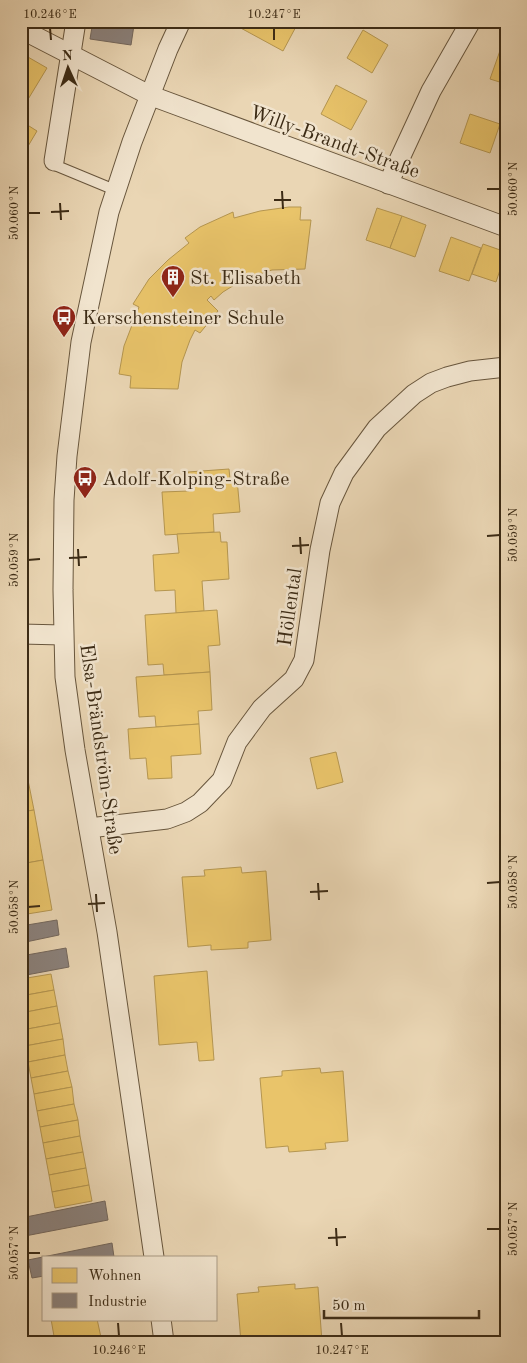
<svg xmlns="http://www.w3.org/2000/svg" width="527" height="1363" font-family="'Old Standard TT',serif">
<rect width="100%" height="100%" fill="#ead6b4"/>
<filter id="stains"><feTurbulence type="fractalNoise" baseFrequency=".004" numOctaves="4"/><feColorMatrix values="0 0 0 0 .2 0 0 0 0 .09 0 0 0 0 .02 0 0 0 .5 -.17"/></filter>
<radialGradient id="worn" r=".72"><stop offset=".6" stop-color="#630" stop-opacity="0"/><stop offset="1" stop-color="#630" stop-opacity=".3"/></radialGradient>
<polygon fill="#bcbc8a" stroke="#7c7450" points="21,276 23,276 21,552"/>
<g fill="#e9c46a" stroke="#b59650">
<polygon points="239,21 299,21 283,51 237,26"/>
<polygon points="363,30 388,45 372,73 347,58"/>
<polygon points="502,45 506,46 506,84 490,79"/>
<polygon points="21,53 47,68 27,101 21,98"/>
<polygon points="336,85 367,101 351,130 321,114"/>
<polygon points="470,114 500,124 490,153 460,143"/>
<polygon points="21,121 37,131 21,158"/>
<polygon points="289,207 301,207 300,220 311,220 305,269 272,270 244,279 223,292 214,300 211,296 207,300 218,311 200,333 195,330 190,340 182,362 178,389 130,388 131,376 119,374 124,346 139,307 133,304 149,279 168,260 189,243 185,238 200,227 233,212 234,218 260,211"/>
<polygon points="377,208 402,216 390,248 366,240"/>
<polygon points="402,216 426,225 415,257 390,248"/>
<polygon points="451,237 481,248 469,281 439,271"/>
<polygon points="483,244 506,252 496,282 472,274"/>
<polygon points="229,469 230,479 237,479 240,512 213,514 214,532 165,535 162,492 189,491 188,472"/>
<polygon points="220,532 221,542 227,542 229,579 202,581 204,611 176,613 175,590 155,591 153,555 179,553 177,534"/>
<polygon points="217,610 220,645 208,646 210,672 164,675 163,664 148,665 145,615"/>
<polygon points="210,672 212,710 198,711 199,724 156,727 155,716 139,717 136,677"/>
<polygon points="199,724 201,754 171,756 172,778 148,779 146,758 130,759 128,729"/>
<polygon points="336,752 343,782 317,789 310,758"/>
<polygon points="21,760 24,760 34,810 21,812"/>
<polygon points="34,810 43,860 21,864 21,812"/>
<polygon points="43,860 52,910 21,915 21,864"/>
<polygon points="241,867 242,873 266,871 271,940 248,942 248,948 211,950 211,945 188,947 182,877 205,876 204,870"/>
<polygon points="207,971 214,1060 199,1061 197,1042 159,1045 154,976"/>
<polygon points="51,974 54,990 21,996 21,979"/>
<polygon points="54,990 57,1006 21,1013 21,996"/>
<polygon points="57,1006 60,1023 22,1030 21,1013"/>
<polygon points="60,1023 63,1039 25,1046 22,1030"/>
<polygon points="63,1039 65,1055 28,1062 25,1046"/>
<polygon points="65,1055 68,1071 31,1078 28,1062"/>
<polygon points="320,1068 321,1073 343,1071 348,1141 325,1143 326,1149 289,1152 288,1146 266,1148 260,1078 282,1076 282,1071"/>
<polygon points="68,1071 72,1087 34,1094 31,1078"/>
<polygon points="72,1087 74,1104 37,1111 34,1094"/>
<polygon points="74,1104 78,1120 40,1127 37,1111"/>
<polygon points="78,1120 80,1136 43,1143 40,1127"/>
<polygon points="80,1136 83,1152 46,1159 43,1143"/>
<polygon points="83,1152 86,1168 49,1175 46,1159"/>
<polygon points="86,1168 89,1185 52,1192 49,1175"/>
<polygon points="89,1185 92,1201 55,1208 52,1192"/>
<polygon points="295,1284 295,1289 318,1287 322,1342 241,1342 237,1294 259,1292 258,1287"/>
<polygon points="51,1319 97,1319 102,1342 55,1342"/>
</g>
<g fill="#8a817c" stroke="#73675d">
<polygon points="93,21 110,21 134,25 131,45 90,39"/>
<polygon points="57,920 59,935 21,943 21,926"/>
<polygon points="66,948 69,967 21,976 21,956"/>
<polygon points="105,1201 108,1220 25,1236 21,1218"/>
<polygon points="112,1243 114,1257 44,1257 44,1276 32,1278 28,1260"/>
</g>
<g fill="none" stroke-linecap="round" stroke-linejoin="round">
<g stroke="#68563d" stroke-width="12">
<polyline id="lane" points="54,161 57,166 115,190"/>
</g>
<g stroke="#68563d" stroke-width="21">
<g id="street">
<polyline points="21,29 149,95 506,227"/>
<polyline points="54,161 76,21"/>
<polyline points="388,184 431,91 471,21"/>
<polyline points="21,634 63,635"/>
<polyline points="89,828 167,819 186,812 200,803 222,780 237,742 262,708 294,679 304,660 320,550 330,503 344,473 377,428 414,394 431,383 447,377 470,371 506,367"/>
<polyline points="154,1257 107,932 75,750 65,677 63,590 64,500 67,456 81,342 109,212 132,142 168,49 181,21"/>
<polyline points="161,1319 164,1342"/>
</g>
</g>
<use href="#lane" stroke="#f1e4ce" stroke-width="10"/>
<use href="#street" stroke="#f1e4ce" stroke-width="19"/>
</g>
<path fill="none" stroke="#3c2b15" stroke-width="2" d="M50,28L51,40M274,28V40M487,189H500M282,191L283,209M274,200H291M60,203L61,220M51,212L69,211M28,213H40M487,536L500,535M300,537L301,554M292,546L309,545M78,549L79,566M69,558L87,557M28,560L40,559M318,883L319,900M487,883L500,882M310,892L328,891M96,894L97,912M88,904L105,903M28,907L40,906M336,1228L337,1246M487,1229H500M328,1238L346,1237M28,1253H40M118,1323L119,1336M341,1323L342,1336"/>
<defs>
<g id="building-pin" transform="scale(1.25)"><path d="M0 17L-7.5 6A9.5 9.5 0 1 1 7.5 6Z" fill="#8f2418" stroke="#f1e4ce"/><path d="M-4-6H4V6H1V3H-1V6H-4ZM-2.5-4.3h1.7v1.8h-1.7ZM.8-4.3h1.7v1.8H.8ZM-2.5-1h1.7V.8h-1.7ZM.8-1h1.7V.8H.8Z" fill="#fff"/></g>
<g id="bus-pin" transform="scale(1.25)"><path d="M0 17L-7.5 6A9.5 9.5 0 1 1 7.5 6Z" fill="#8f2418" stroke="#f1e4ce"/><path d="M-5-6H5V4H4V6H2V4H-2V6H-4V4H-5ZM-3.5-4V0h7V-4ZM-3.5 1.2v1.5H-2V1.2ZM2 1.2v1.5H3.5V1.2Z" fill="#fff"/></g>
</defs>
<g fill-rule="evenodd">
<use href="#building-pin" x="173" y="277"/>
<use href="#bus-pin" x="64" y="317"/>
<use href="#bus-pin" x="85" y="478"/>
</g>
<g text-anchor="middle" stroke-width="5" stroke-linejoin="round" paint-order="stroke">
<g font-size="20" fill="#3c2b15" stroke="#f1e4ce">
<text transform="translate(335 141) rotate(20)" y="7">Willy-Brandt-Straße</text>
<text transform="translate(289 607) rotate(-82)" y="7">Höllental</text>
<text transform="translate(102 749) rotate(82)" y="7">Elsa-Brändström-Straße</text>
</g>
<g font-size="20" fill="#3c2b15" stroke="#f1e4ce" text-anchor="start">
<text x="190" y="284">St. Elisabeth</text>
<text x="82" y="324">Kerschensteiner Schule</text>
<text x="102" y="485">Adolf-Kolping-Straße</text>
</g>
</g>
<rect width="527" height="1363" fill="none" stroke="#ead6b4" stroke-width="55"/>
<rect x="42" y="1256" width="175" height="65" fill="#f1e4ce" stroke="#a99a84"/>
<rect x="52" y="1268" width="25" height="15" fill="#e9c46a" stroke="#a99a84"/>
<text x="88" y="1280" font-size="15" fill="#3c2b15">Wohnen</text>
<rect x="52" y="1293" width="25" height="15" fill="#8a817c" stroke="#a99a84"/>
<text x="88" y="1306" font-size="15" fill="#3c2b15">Industrie</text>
<g transform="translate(68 68) rotate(357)" stroke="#f1e4ce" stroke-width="4" paint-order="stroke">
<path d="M0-4L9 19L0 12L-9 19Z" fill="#3c2b15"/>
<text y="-8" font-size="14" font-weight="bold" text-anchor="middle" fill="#3c2b15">N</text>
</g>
<path d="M324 1310v8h155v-8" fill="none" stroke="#3c2b15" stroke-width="2.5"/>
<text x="332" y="1310" font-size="15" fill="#3c2b15" stroke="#f1e4ce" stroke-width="4" paint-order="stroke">50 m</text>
<rect x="28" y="28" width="472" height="1308" fill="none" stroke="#3c2b15" stroke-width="2"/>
<g font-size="12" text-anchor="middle" fill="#3c2b15">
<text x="50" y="18">10.246°E</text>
<text x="274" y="18">10.247°E</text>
<text transform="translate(513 189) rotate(-90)" y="4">50.060°N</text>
<text transform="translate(14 213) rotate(-90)" y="4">50.060°N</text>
<text transform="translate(513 535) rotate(-90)" y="4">50.059°N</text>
<text transform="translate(14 560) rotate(-90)" y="4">50.059°N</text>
<text transform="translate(513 882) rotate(-90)" y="4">50.058°N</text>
<text transform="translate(14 907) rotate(-90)" y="4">50.058°N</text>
<text transform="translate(513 1229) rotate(-90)" y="4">50.057°N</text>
<text transform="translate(14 1253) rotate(-90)" y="4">50.057°N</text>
<text x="119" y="1354">10.246°E</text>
<text x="342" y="1354">10.247°E</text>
</g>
<rect width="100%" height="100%" filter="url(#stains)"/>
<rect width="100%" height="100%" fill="url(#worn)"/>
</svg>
